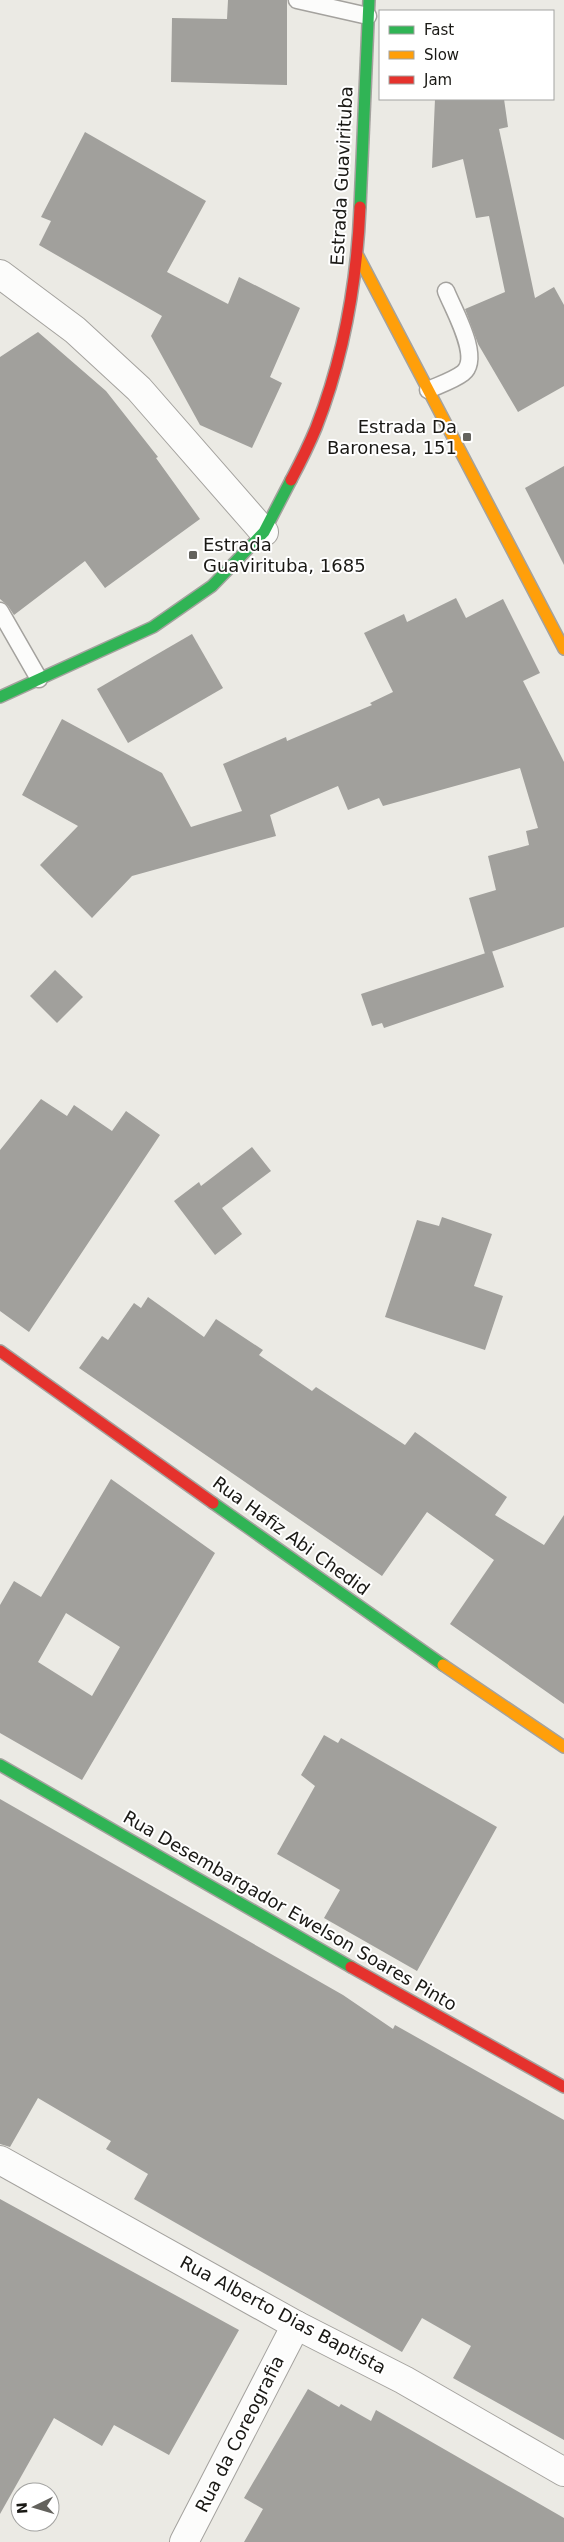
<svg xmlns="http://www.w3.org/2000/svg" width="564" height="2542" font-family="'DejaVu Sans',sans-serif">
<rect width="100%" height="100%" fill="#ebeae4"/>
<g fill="#a1a09c" fill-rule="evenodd">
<polygon points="228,0 287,0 287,85 171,82 172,18 227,19"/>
<polygon points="435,99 504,99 508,127 499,129 535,298 554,287 564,305 564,386 518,412 478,344 465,309 505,292 489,216 476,218 463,159 432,168"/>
<polygon points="85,132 206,201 167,272 228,304 239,277 300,308 270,377 282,383 252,448 200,425 151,336 162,316 39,245 51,221 41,217"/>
<polygon points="38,332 106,391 158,457 156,458 200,519 105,588 85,561 14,615 8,606 0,599 0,357"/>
<polygon points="564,466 564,565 525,488"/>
<polygon points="456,598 466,618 503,599 540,673 523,681 564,762 564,927 485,954 469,898 496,890 488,856 529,845 526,831 538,828 520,768 383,806 379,798 348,810 338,786 270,815 276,836 132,876 92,918 40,865 78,826 22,795 62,719 162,773 191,827 242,811 223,764 286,737 287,741 372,705 370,703 393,692 364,633 404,614 407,622"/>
<polygon points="192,634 223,688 128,743 97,689"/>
<polygon points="492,951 504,987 384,1028 382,1023 372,1026 361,994"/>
<polygon points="55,970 83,997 57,1023 30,996"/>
<polygon points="41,1099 67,1116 74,1105 112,1131 126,1111 160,1135 29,1332 0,1311 0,1150"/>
<polygon points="252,1147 271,1171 222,1208 242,1234 215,1255 174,1201 199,1182 201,1186"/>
<polygon points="442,1217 492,1234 474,1286 503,1296 485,1350 385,1317 417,1220 439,1226"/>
<polygon points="148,1297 204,1337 216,1319 263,1350 259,1355 312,1391 316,1387 405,1445 415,1432 507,1497 495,1515 544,1545 564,1515 564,1704 450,1624 494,1560 427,1512 382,1576 79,1368 102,1336 108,1340 134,1303 141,1308"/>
<path d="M111,1479L215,1553L82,1780L0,1733V1605L14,1581L41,1597ZM66,1613L120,1647L92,1696L38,1662Z"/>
<polygon points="324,1735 338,1743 341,1738 497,1827 417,1971 324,1918 340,1890 277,1854 315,1786 301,1775"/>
<polygon points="0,1799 343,1995 393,2029 395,2025 564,2120 564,2440 453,2378 471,2346 422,2318 402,2352 134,2199 148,2174 106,2149 111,2141 38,2098 10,2147 0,2144"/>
<polygon points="0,2199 239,2330 169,2455 114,2425 102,2446 54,2418 0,2514"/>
<polygon points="308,2389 339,2407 341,2404 371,2421 376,2410 564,2518 564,2542 244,2542 263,2509 244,2498"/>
</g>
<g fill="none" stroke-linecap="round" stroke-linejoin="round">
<g stroke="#a4a29e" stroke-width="19">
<g id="lane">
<polyline points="297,0 368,16"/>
<path d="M428,390C439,385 454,380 463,373C482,358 453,309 446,291"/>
<polyline points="0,611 39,679"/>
</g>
</g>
<g stroke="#a4a29e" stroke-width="30">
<g id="street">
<polyline points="0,274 75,330 139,389 264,532"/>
<polyline points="0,2160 296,2325 404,2380 564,2472"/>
<polyline points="184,2542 296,2325"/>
</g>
</g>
<g stroke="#a4a29e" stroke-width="14">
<g id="fast">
<polyline points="360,207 369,0"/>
<polyline points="0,697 153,627 212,586 264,532 291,480"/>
<polyline points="213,1503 443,1665"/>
<polyline points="0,1765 351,1967"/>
</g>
</g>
<g stroke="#a4a29e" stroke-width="14">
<g id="slow">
<polyline points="358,256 564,649"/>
<polyline points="443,1665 564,1747"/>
</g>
</g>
<g stroke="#a4a29e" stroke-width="14">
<g id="jam">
<path d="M291,480C300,463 309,445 316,428C343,359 357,281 360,207"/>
<polyline points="0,1351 213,1503"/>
<polyline points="351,1967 564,2087"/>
</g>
</g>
<use href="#lane" stroke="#fcfcfb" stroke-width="16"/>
<use href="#street" stroke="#fcfcfb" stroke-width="28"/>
<use href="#fast" stroke="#30b455" stroke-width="11"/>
<use href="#slow" stroke="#ff9f0a" stroke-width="11"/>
<use href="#jam" stroke="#e5322d" stroke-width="11"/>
</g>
<g fill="#63625d" stroke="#fff" stroke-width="2">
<rect x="462" y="432" width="10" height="10" rx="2.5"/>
<rect x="188" y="550" width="10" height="10" rx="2.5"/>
</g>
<g text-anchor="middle" stroke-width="4" stroke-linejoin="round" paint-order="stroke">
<g font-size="18" fill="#1a1915" stroke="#fff">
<text transform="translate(342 176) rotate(-87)" y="6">Estrada Guavirituba</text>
<text transform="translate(291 1536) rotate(36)" y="6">Rua Hafiz Abi Chedid</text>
<text transform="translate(290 1911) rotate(30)" y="6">Rua Desembargador Ewelson Soares Pinto</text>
<text transform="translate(283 2315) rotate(28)" y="6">Rua Alberto Dias Baptista</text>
<text transform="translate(240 2434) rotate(-63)" y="6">Rua da Coreografia</text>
</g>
<g font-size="18" fill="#1a1915" stroke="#fff" text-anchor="end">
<text x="457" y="433">Estrada Da<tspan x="457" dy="21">Baronesa, 151</tspan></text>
<text x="203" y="551" text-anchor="start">Estrada<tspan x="203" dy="21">Guavirituba, 1685</tspan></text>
</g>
</g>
<rect x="379" y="10" width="175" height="90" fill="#ffffff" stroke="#a3a3a1"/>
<rect x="389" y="26" width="25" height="8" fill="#30b455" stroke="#a3a3a1"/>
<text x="424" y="35" font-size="15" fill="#1a1915">Fast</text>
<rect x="389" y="51" width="25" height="8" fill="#ff9f0a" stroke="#a3a3a1"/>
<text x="424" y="60" font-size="15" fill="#1a1915">Slow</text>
<rect x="389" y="76" width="25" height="8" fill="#e5322d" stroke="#a3a3a1"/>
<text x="424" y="85" font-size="15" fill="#1a1915">Jam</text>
<g transform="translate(35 2507) rotate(265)"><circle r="24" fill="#ffffff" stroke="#a3a3a1"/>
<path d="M0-4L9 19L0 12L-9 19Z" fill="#63625d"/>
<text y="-8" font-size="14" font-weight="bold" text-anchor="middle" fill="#1a1915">N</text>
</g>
</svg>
